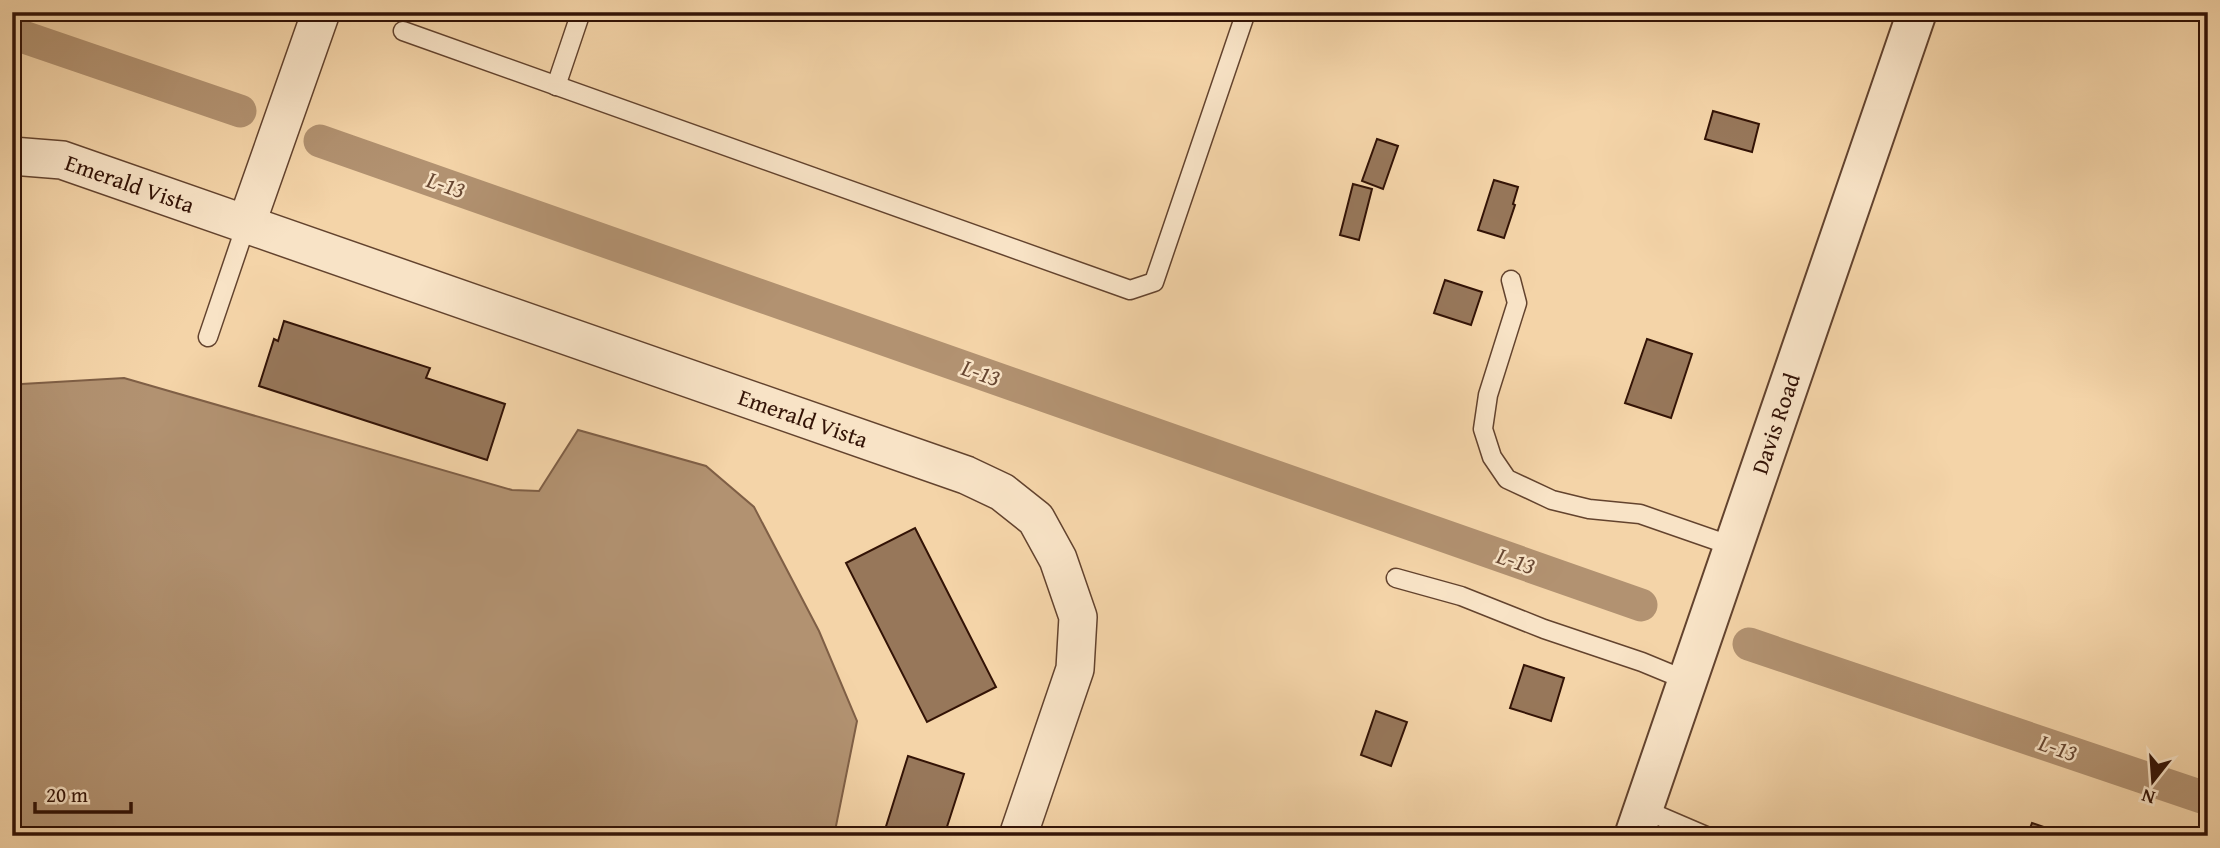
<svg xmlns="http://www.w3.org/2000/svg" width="2220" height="848" font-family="'Gentium Book Plus',serif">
<rect width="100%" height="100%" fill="#f4d4a8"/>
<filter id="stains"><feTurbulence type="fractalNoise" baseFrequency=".00286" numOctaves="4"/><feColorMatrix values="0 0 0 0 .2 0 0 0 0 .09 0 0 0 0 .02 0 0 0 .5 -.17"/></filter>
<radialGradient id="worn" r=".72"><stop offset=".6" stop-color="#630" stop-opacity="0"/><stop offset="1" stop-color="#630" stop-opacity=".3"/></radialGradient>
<polygon fill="#b29271" stroke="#7f5f46" stroke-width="2" points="124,378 512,490 539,491 578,430 706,466 754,507 819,631 857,721 834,836 12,836 12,398 22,384"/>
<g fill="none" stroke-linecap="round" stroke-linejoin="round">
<g stroke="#b29271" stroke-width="33">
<polyline points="12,33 240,111"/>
<polyline points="320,141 1641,605"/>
<polyline points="1749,644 2208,799"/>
</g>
</g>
<g fill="#97775a" stroke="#331306" stroke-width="2">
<polygon points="1713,111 1759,124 1752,152 1705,139"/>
<polygon points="1377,139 1398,146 1383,189 1362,181"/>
<polygon points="1494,180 1518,187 1513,204 1515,205 1504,238 1478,230"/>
<polygon points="1353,184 1372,189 1359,240 1340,235"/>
<polygon points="1445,280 1482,292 1471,325 1434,313"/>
<polygon points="284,321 430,368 426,378 505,404 487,460 259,386 274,339 278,341"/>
<polygon points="1647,339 1692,354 1671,418 1625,403"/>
<polygon points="915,528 996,687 927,722 846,563"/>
<polygon points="1524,665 1564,678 1551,721 1510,708"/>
<polygon points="1376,711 1407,722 1391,766 1361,755"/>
<polygon points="908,756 964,774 944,836 883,836"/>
<polygon points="2032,823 2067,835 2067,836 2027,836"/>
</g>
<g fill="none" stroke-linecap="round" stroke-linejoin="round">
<g stroke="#63432e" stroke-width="21">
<g id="service">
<polyline points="403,31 1130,290 1154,282 1246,12"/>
<polyline points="556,86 581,12"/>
<polyline points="1511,280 1517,303 1488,395 1483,429 1492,457 1507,479 1552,500 1589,509 1640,514 1735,547"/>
<polyline points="208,337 246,225"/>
<polyline points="1396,578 1461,596 1544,629 1642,662 1688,681"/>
<polyline points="1643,809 1706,836"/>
</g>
</g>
<g stroke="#63432e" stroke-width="40">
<g id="minor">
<path id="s1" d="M12,156L62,160L966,475L1002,492L1036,519L1058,559L1078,617L1075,669L1018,836"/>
<polyline points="246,225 321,12"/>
</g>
</g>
<g stroke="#63432e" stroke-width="42">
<g id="tertiary">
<path id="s2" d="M1634,836L1917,12"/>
</g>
</g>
<use href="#service" stroke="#f8e3c6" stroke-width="18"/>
<use href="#minor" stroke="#f8e3c6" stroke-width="37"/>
<use href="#tertiary" stroke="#f8e3c6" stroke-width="38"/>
</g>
<g text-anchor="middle" stroke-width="5" stroke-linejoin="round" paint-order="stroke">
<g font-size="23" fill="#331306" stroke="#f8e3c6">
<text dy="8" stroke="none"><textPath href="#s1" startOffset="122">Emerald Vista</textPath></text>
<text dy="8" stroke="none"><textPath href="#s1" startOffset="835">Emerald Vista</textPath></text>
<text dy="8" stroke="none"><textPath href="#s2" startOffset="436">Davis Road</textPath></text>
</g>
<g font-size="24" font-style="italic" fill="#664631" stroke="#f8e3c6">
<text transform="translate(446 185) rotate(19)" y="8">L-13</text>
<text transform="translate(981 373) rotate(19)" y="8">L-13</text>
<text transform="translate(1516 561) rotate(19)" y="8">L-13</text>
<text transform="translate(2058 748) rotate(19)" y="8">L-13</text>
</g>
</g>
<rect width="2220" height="848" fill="none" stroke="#f4d4a8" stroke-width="42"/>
<rect x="14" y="14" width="2192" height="820" fill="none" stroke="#331306" stroke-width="3.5"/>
<rect x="21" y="21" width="2178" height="806" fill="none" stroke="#331306" stroke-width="2"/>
<g transform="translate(2153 781) rotate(197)" stroke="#f8e3c6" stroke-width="5" paint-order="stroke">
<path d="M0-5L12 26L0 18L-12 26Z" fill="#331306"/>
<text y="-10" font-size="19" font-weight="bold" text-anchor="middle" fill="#331306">N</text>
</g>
<path d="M35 802v10h96v-10" fill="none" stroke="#331306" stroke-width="3.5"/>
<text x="46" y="802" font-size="21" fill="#331306" stroke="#f8e3c6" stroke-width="5" paint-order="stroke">20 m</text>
<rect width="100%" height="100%" filter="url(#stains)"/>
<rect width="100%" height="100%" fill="url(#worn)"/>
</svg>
